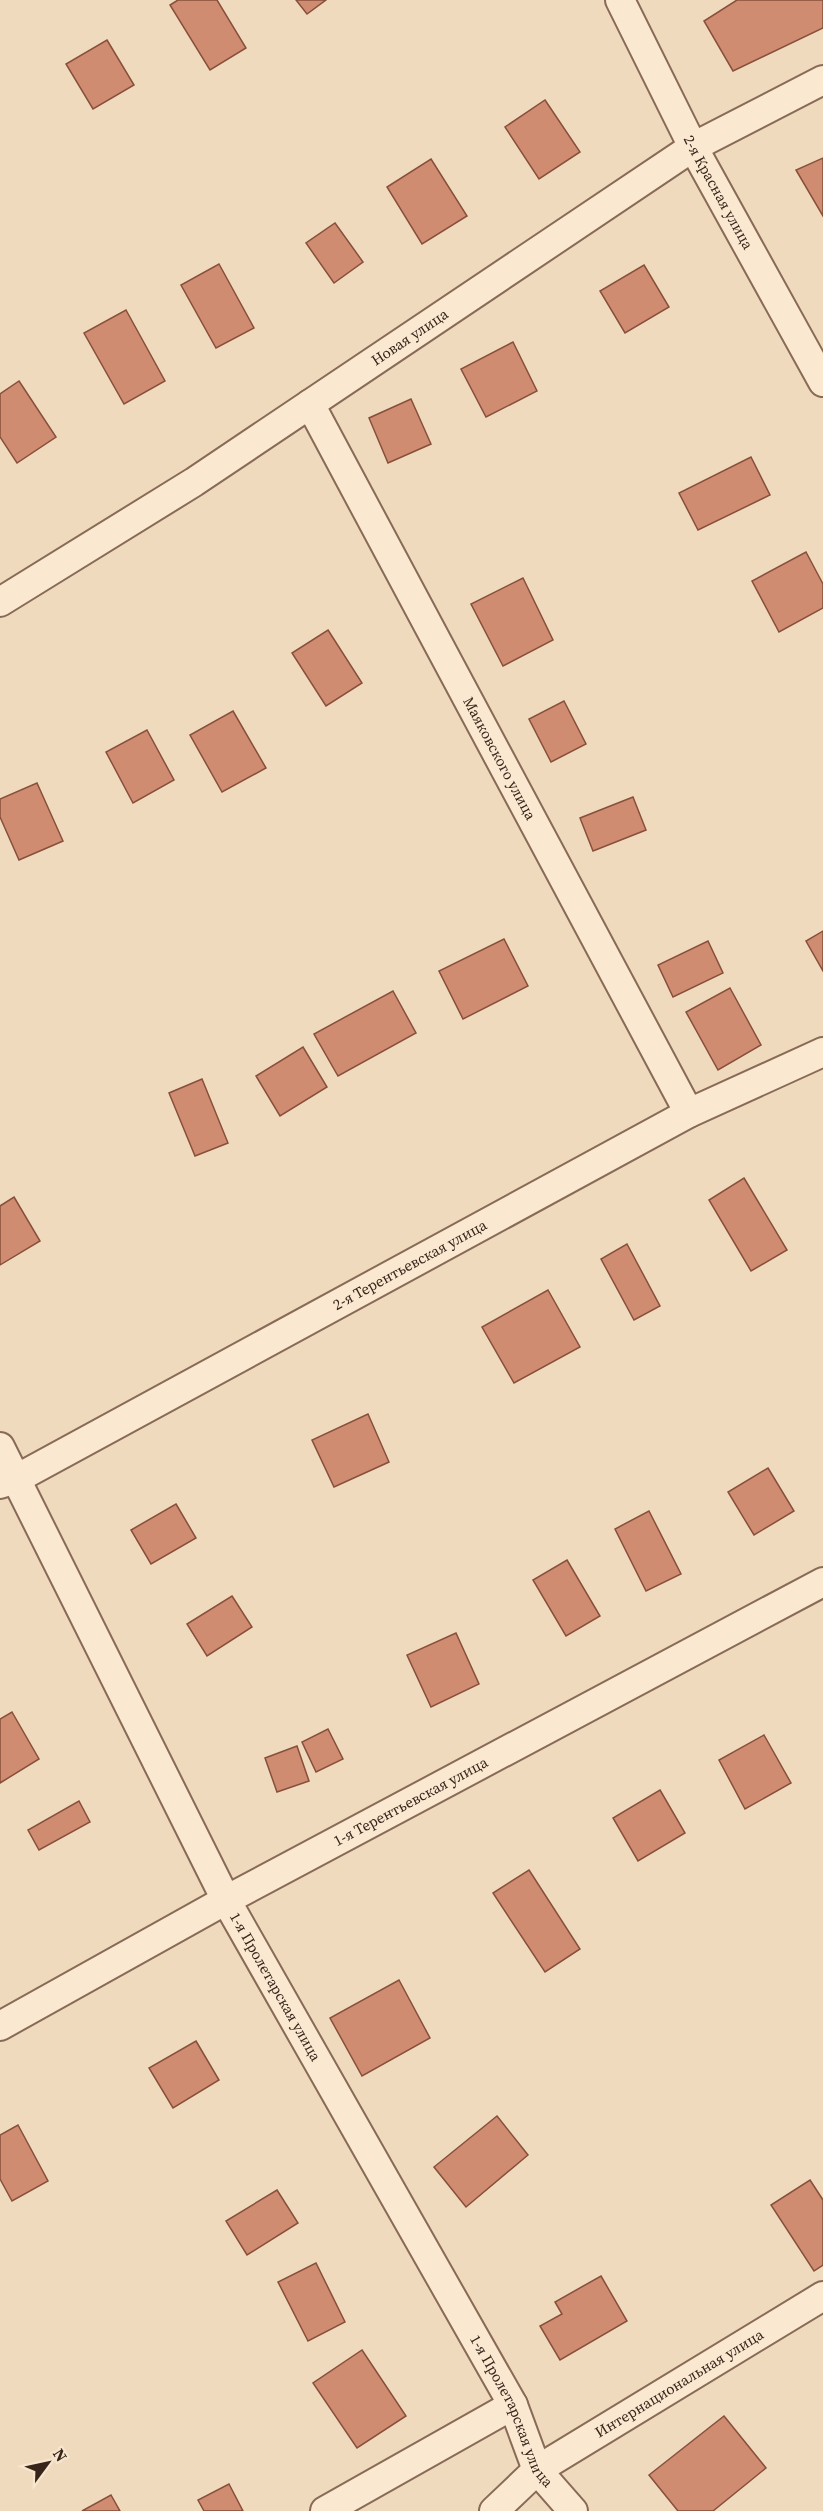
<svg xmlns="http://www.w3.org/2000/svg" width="823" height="2511" font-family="'Source Serif 4',serif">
<rect width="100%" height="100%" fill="#efdabd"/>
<g fill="#cf8c71" stroke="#884f3b" stroke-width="1.5">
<polygon points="178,0 217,0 246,48 210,70 170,5"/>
<polygon points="296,0 326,0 307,14"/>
<polygon points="737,0 823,0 823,28 733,71 704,21"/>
<polygon points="107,40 134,85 93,109 66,64"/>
<polygon points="545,100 580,152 539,179 505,127"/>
<polygon points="823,158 823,216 796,170"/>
<polygon points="431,159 467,216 422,244 387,187"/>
<polygon points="335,223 363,262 334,283 306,243"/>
<polygon points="219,264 254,328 216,348 181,285"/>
<polygon points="644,265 669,307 625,333 600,291"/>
<polygon points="126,310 165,381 124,404 84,333"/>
<polygon points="513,342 537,391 486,417 461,369"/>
<polygon points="19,381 56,437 17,463 0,437 0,394"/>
<polygon points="411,399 431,444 388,463 369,418"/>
<polygon points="751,457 770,495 698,530 679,493"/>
<polygon points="806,552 823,584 823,608 779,632 752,581"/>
<polygon points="523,578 553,640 503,666 471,604"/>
<polygon points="328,630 362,683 326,706 292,653"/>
<polygon points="564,701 586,744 551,762 529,719"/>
<polygon points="233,711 266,768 222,792 190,735"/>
<polygon points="147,730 174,780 133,803 106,752"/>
<polygon points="37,783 63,841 19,860 0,817 0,799"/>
<polygon points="633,797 646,830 593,851 580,818"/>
<polygon points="823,931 823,971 806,941"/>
<polygon points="504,939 528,986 463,1019 439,971"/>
<polygon points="708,941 723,973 673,997 658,965"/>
<polygon points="730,988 761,1045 718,1070 686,1012"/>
<polygon points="393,991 416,1033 338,1076 314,1034"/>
<polygon points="303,1047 327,1087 280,1116 256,1076"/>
<polygon points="202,1079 228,1143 195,1156 169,1093"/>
<polygon points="744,1178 787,1250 751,1271 709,1200"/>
<polygon points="14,1197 40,1241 0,1265 0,1206"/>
<polygon points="627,1244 660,1306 634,1320 601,1259"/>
<polygon points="548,1290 580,1347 514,1383 482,1327"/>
<polygon points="368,1414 389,1462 334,1487 312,1440"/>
<polygon points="768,1468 794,1511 754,1535 728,1492"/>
<polygon points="176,1504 196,1538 151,1564 131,1530"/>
<polygon points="649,1511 681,1574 646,1591 615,1529"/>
<polygon points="567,1560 600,1616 566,1636 533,1580"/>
<polygon points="232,1596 252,1627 207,1656 187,1624"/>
<polygon points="456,1633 479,1684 431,1707 407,1655"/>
<polygon points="12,1712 39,1759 0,1783 0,1719"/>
<polygon points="328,1729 343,1759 316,1772 302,1742"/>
<polygon points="764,1735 791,1783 745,1809 719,1760"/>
<polygon points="297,1746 309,1781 277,1792 265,1758"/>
<polygon points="660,1790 685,1833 638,1861 613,1818"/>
<polygon points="79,1801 90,1822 39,1850 28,1830"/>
<polygon points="529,1870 580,1949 545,1972 493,1893"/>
<polygon points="399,1980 430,2038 362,2076 330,2018"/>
<polygon points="196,2041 219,2080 173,2108 149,2068"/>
<polygon points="497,2116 528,2155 466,2207 434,2167"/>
<polygon points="18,2125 48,2181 12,2201 0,2179 0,2135"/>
<polygon points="810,2180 823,2200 823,2265 814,2271 771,2205"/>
<polygon points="277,2190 298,2223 247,2255 226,2221"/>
<polygon points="316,2263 345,2322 308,2341 278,2282"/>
<polygon points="601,2276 627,2321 560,2360 540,2326 562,2314 555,2302"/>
<polygon points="362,2350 406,2416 357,2448 313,2383"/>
<polygon points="724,2416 766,2468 713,2511 678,2511 649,2475"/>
<polygon points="229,2484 243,2511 204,2511 198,2500"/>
<polygon points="111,2495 120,2511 82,2511"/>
</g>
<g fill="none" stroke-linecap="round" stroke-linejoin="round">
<g stroke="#886a56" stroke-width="32">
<g id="minor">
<path id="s1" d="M620,0L693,147L823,382"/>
<path id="s2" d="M310,404L689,1113"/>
<path id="s3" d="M0,602L194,482L693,147L823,80"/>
<path id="s4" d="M0,1447L226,1900L513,2405L537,2470L573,2511"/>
<path id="s5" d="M0,1484L16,1479L689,1113L823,1052"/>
<path id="s6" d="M0,2026L226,1900L823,1582"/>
<polyline points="325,2511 513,2405"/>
<path id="s7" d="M494,2511L537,2470L823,2296"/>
</g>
</g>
<use href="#minor" stroke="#fae8d1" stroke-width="28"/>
</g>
<g text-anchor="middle" stroke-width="5" stroke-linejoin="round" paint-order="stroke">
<g font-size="15" fill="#37251b" stroke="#f7e5cd">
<text dy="5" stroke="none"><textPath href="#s1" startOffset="216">2-я Красная улица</textPath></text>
<text dy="5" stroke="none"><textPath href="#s3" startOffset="488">Новая улица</textPath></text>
<text dy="5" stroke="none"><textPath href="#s2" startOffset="402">Маяковского улица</textPath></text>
<text dy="5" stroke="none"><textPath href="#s5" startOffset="465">2-я Терентьевская улица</textPath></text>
<text dy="5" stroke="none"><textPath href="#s6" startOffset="468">1-я Терентьевская улица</textPath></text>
<text dy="5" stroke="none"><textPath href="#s4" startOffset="606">1-я Пролетарская улица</textPath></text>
<text dy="5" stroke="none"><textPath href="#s7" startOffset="226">Интернациональная улица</textPath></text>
<text dy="5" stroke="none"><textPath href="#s4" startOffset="1092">1-я Пролетарская улица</textPath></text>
</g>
</g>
<g transform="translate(48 2463) rotate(57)" stroke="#f7e5cd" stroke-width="4.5" paint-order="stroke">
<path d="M0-4.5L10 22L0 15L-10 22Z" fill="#37251b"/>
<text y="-9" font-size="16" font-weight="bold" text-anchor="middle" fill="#37251b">N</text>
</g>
</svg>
